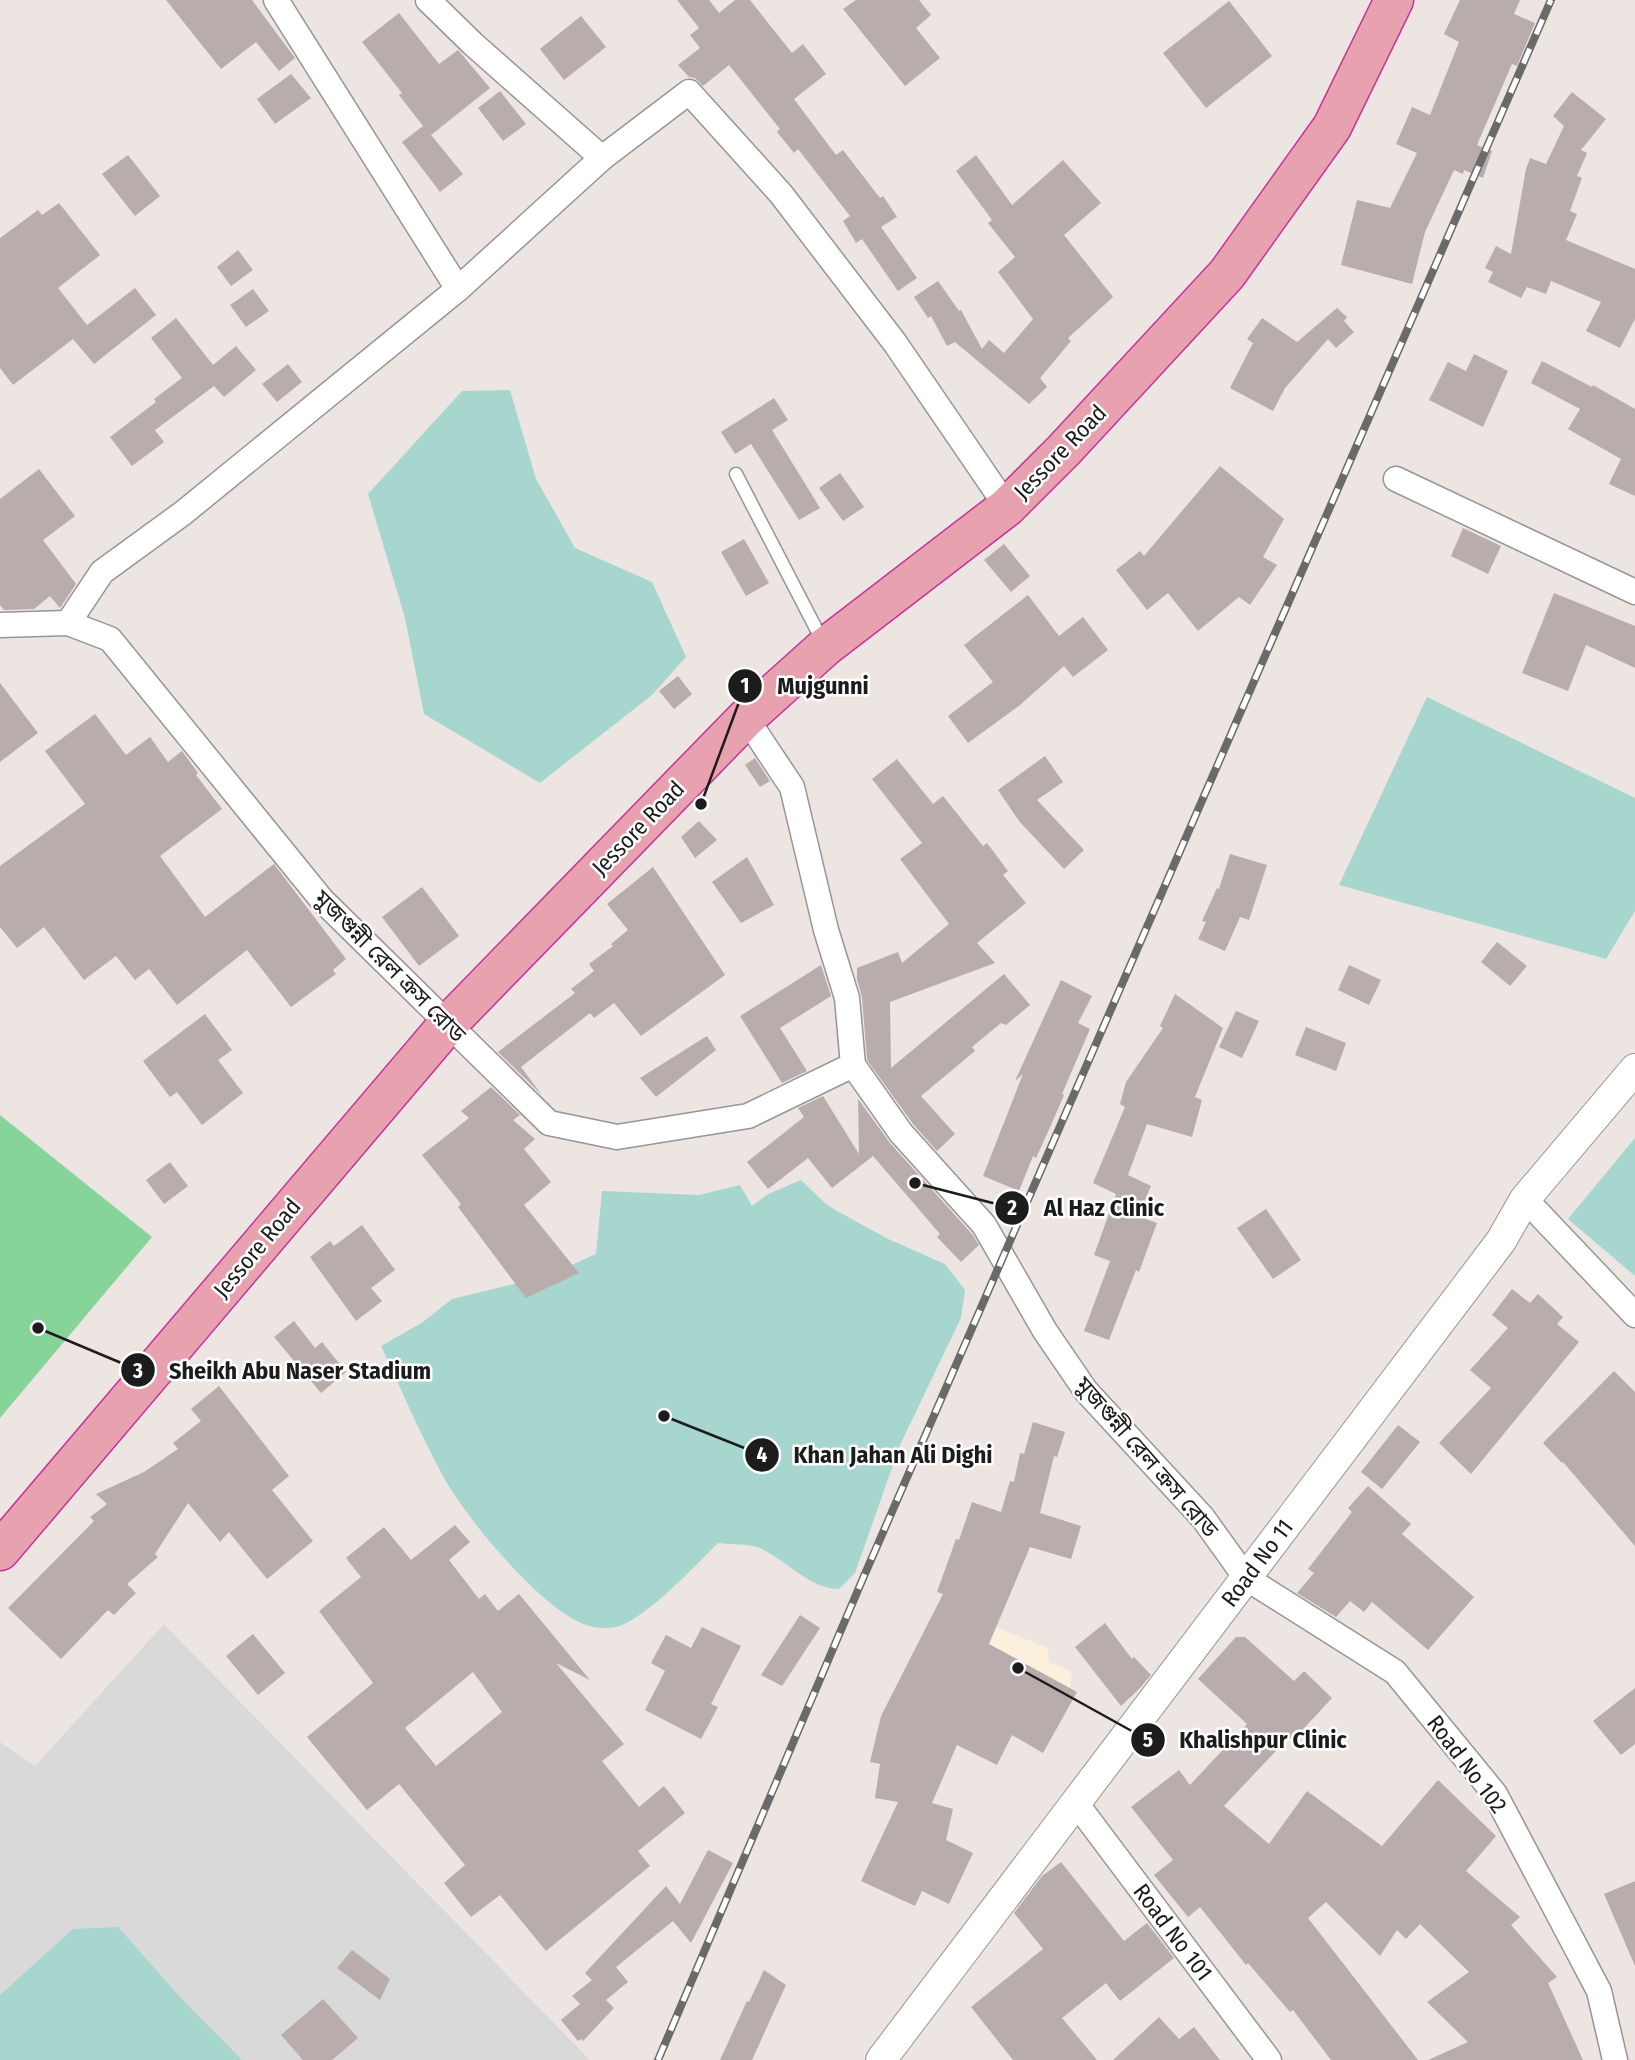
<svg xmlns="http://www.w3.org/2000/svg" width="1635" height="2060" font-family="'Fira Sans Condensed','Noto Sans Bengali',sans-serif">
<rect width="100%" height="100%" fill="#ece5e2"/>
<polygon fill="#dad9d9" points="164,1624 590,2060 0,2060 0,1742 35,1766"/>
<polygon fill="#fbf0dc" points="995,1627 1048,1648 1049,1662 1072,1672 1070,1689 966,1680"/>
<polygon fill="#87d49a" points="0,1115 152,1237 0,1418"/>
<g fill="#a7d6cf">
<polygon points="510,390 536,479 575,548 652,582 686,657 652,695 540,783 424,714 405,618 368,494 462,391"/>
<polygon points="1427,697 1635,798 1635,911 1606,959 1339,885"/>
<polygon points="1635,1138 1635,1276 1568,1219"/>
<path d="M801,1180L827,1205L839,1212L888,1239L945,1264L965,1290L961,1318L900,1445L855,1573L839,1589C810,1589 787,1561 762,1549C750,1543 731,1545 718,1543C696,1565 645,1620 616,1627C601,1630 588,1627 575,1620C533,1598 465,1517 443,1476C420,1434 401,1389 381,1346L423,1322L452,1299L547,1276L596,1254L602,1191L699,1195L740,1185L752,1206L768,1194Z"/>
<polygon points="118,1927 180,1997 242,2060 0,2060 0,1995 73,1929"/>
</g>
<g fill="#b9acac" fill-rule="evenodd">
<polygon points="166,0 252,0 295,58 279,71 256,42 221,69"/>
<polygon points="677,0 709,0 719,13 735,0 750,0 792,53 803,44 826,74 794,99 836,155 843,150 880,198 883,196 897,217 881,227 917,278 898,291 862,239 856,243 843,221 850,216 798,149 794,153 777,132 780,129 729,65 703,86 695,78 689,77 678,65 700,48 690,35 699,28"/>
<polygon points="856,0 919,0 931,15 916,28 940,58 905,86 843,9"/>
<polygon points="1460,0 1520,0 1514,14 1535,23 1517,66 1512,64 1477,145 1492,151 1483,178 1464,170 1463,174 1454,170 1425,232 1412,284 1341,265 1357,200 1390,208 1417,153 1396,144 1412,107 1430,115 1459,42 1444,34"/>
<polygon points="1229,1 1272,56 1206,108 1163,53"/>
<polygon points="399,13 439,64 458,50 490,88 431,135 463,174 440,192 402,142 423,126 399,95 402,93 362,42"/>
<polygon points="581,16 606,47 564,80 540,49"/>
<polygon points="291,74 311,98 275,124 257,99"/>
<polygon points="500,91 526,124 503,141 478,108"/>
<polygon points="1572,92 1606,119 1581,150 1587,153 1577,176 1582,178 1570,211 1577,214 1566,240 1635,269 1635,319 1620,348 1586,331 1601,302 1551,281 1546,294 1527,287 1521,298 1488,282 1493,272 1485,268 1496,246 1511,254 1526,169 1530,158 1546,164 1564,126 1553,116"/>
<polygon points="128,155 160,196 135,216 102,174"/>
<polygon points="976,155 1012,205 1063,160 1101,203 1064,235 1113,297 1068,338 1071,341 1040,378 1047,387 1029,404 955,342 947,346 931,316 928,318 914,297 938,281 959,311 961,310 982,349 989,340 1004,353 1033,319 998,272 1015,257 988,223 992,220 956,171"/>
<polygon points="59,203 100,255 58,288 87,325 135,288 156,315 94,364 73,339 13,385 0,368 0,238 38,210 42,215"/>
<polygon points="238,250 253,270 231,286 217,267"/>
<polygon points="253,289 269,311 246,327 230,305"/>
<polygon points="1337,308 1347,317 1344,321 1354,332 1336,348 1328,339 1285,388 1273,411 1230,388 1253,343 1247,339 1262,318 1297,342"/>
<polygon points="176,318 213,365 236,346 256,370 224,397 214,386 155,430 164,442 132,466 110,437 156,402 154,399 182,378 151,338"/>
<polygon points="1474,354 1508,371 1483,427 1429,400 1448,362 1466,371"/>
<polygon points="1542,361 1592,387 1593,385 1635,409 1635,496 1609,484 1621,459 1568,429 1580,409 1531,383"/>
<polygon points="288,364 302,382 277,402 262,384"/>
<polygon points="774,398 788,420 772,430 820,508 799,520 751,444 735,454 721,432"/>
<polygon points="1220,466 1284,519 1263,557 1277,565 1250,605 1239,597 1198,631 1168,593 1147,610 1116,570 1140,551 1144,556"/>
<polygon points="39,469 75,516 43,540 76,584 60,608 50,596 34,609 4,610 0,605 0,499"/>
<polygon points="840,473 864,507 843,521 819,488"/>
<polygon points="1463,528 1501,546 1488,574 1451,556"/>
<polygon points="744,539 769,583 746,596 721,552"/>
<polygon points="1004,544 1030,576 1011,592 984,560"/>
<polygon points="1554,593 1635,626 1635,668 1586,645 1568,691 1522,673"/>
<polygon points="1028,595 1059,636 1083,617 1108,650 1073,677 1064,666 1020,705 968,743 948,716 993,682 964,645"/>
<polygon points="678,676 692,694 674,709 659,691"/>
<polygon points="0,683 38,733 0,762"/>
<polygon points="95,714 126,755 150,737 168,762 182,751 198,773 196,775 222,809 160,856 205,917 274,864 346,959 333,970 336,974 291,1007 247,950 177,1005 149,969 135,980 116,956 84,980 44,927 17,948 0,927 0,866 85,804 45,751"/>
<polygon points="1045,756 1063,782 1037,800 1084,850 1064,869 1019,821 998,790"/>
<polygon points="755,758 770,781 760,787 745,765"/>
<polygon points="897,759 933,804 943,796 983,846 987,843 1008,871 1003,875 1026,903 977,943 995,963 890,1002 891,1068 1004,974 1030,1005 1006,1025 1001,1023 972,1047 975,1051 921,1096 955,1134 937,1151 913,1124 867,1060 862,997 857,979 857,968 898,952 902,963 949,924 900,859 922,843 872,779"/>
<polygon points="699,821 717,840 695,858 681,837"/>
<polygon points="1230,854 1267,865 1249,920 1240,917 1225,951 1198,939 1206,922 1202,921 1217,888 1219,889"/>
<polygon points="747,857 774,905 741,923 712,882"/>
<polygon points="653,867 725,975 641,1036 614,1003 594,1018 590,1013 521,1067 542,1095 498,1052 575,993 571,989 594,971 589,964 613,946 611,944 628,930 607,904"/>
<polygon points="422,887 459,936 419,966 382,917"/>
<polygon points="1497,942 1527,966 1510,986 1481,962"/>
<polygon points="821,965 831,996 780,1028 807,1071 782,1083 740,1016"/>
<polygon points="1349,965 1381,980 1369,1005 1338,990"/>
<polygon points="1061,980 1092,996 1078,1023 1090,1029 1062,1094 1064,1095 1052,1123 1036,1158 1033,1156 1019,1191 983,1176 1023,1074 1015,1081"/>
<polygon points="1175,994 1223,1028 1195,1097 1202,1100 1192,1137 1147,1124 1128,1175 1151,1186 1138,1216 1157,1223 1139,1272 1136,1270 1109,1340 1084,1331 1110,1261 1094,1255 1116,1194 1093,1183 1125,1107 1120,1104 1126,1082 1163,1028 1160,1026"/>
<polygon points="1236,1011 1259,1021 1242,1058 1219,1047"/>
<polygon points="205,1014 232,1050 218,1060 243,1093 202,1125 177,1092 170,1097 143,1061"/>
<polygon points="1306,1027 1346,1043 1336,1071 1295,1055"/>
<polygon points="707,1036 716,1050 656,1097 640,1078"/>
<polygon points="491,1087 520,1115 513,1120 535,1139 524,1149 551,1182 524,1205 579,1273 526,1298 458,1207 461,1204 422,1155 469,1118 461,1111"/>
<polygon points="823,1096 859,1154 858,1099 890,1143 972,1234 979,1245 961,1262 937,1237 940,1234 873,1156 832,1188 808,1158 768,1189 747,1162 804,1117 798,1108"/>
<polygon points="170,1162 188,1186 164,1204 146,1180"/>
<polygon points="1266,1209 1301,1260 1273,1279 1237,1228"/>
<polygon points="362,1225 395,1270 371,1288 382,1301 356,1321 310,1257 330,1241 334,1246"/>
<polygon points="1512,1289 1530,1303 1538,1294 1563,1317 1557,1324 1579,1342 1471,1474 1439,1443 1491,1388 1470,1370 1508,1328 1492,1315"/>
<polygon points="294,1321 315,1348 322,1342 346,1372 321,1393 274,1337"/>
<polygon points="1614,1371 1635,1392 1635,1546 1563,1462 1562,1463 1543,1443"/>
<polygon points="219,1386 289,1476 272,1490 313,1541 267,1579 229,1532 220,1542 188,1503 155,1554 158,1557 127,1584 136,1593 114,1615 108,1610 61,1659 8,1608 94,1521 90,1517 107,1504 96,1494 144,1472 178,1449 173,1443 201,1421 191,1409"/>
<polygon points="1033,1422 1065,1432 1057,1457 1054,1456 1040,1513 1081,1526 1071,1559 1030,1547 989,1644 1077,1692 1043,1753 1012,1735 997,1765 957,1745 932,1803 953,1809 946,1840 973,1853 949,1904 922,1891 915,1906 861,1881 898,1802 875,1798 880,1764 870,1762 881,1716 943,1594 937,1592 956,1539 959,1540 972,1502 1001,1512 1010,1481 1014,1482 1020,1453 1024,1454"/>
<polygon points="1398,1425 1420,1442 1382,1489 1361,1472"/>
<polygon points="1368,1486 1411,1524 1402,1534 1474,1597 1428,1650 1372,1602 1364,1612 1350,1601 1336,1617 1297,1593 1314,1573 1308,1569 1352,1512 1348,1508"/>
<path d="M455,1525L470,1542L449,1560L479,1599L485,1594L498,1611L519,1594L590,1680L556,1663L624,1744L602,1761L639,1807L664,1786L685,1813L638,1851L650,1866L546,1951L500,1895L471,1917L444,1883L465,1865L399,1784L367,1810L307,1737L373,1683L319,1611L361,1577L346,1558L384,1527L411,1560ZM473,1672L502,1712L436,1766L405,1728Z"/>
<polygon points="800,1615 820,1628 782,1686 761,1675"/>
<polygon points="1105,1623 1132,1659 1134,1657 1151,1675 1140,1688 1121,1706 1075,1647"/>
<polygon points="702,1627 741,1646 711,1704 718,1707 701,1739 645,1710 665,1671 651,1663 666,1635 691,1648"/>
<polygon points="253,1634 285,1673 258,1695 226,1656"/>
<polygon points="1236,1637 1245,1637 1294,1681 1304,1671 1332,1698 1295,1738 1288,1738 1224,1806 1269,1844 1307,1791 1382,1846 1438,1780 1496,1836 1466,1871 1520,1917 1511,1925 1557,1977 1548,1983 1583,2060 1428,2060 1468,2042 1427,2002 1469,1972 1420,1924 1406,1939 1397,1930 1380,1956 1326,1902 1308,1918 1418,2060 1331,2060 1293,2010 1290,2012 1248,1963 1246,1965 1200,1907 1188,1917 1154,1875 1173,1860 1131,1807 1179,1770 1190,1785 1247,1724 1198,1679"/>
<polygon points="1635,1688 1635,1744 1621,1755 1593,1721"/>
<polygon points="708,1850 733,1863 691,1943 673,1921 616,1967 628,1982 606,2000 614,2008 583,2041 581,2039 578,2041 561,2020 580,2004 572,1996 592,1980 585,1973 666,1886 680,1904"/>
<polygon points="1061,1862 1124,1941 1147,1923 1174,1958 1120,2001 1106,1983 1062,2018 1097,2060 1013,2060 971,2007 1043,1949 1014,1913 1042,1876"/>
<polygon points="1635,1881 1635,1966 1604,1894"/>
<polygon points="352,1950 390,1979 380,2000 337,1968"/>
<polygon points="764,1970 786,1985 752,2060 720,2060 747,2001 749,2002"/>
<polygon points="323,1999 358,2038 332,2060 303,2060 281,2035"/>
<polygon points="1159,2017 1179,2039 1194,2027 1220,2060 1113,2060"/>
</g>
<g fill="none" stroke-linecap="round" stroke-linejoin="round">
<g stroke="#969696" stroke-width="15">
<polyline id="service" points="736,474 823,642"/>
</g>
<g stroke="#969696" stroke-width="27">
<g id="minor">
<polyline points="276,0 458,289 602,158 689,92 781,194 895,343 1007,507"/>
<polyline points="428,0 473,44 602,158"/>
<polyline points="1396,479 1635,592"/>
<polyline points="68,623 102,572 183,513 458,289"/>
<polyline points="0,625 68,623 110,639 322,900 549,1123 617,1137 748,1116 853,1065"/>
<polyline points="746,718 792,787 826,930 847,998 853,1065 901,1133 984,1225 1045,1331 1086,1391 1203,1518 1246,1578 1395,1672 1495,1794 1599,1991 1615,2060"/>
<polyline points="1525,1199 1635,1315"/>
<polyline points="1076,1803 1269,2060"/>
</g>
</g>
<g stroke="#969696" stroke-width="32">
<polyline id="tertiary" points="881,2060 1501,1241 1525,1199 1635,1069"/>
</g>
<g stroke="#c5359c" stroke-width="41">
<polyline id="trunk" points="0,1551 448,1024 746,718 825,647 1007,507 1064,450 1227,274 1332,127 1394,0"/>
</g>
<use href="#service" stroke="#fff" stroke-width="12"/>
<use href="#minor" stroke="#fff" stroke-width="24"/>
<use href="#tertiary" stroke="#fff" stroke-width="30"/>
<use href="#trunk" stroke="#e8a1ae" stroke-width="38"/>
<g stroke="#6a6a6a" stroke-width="8">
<polyline id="rail" points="658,2060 864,1576 1551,0"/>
</g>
<use href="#rail" stroke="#fff" stroke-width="5" stroke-dasharray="16" stroke-linecap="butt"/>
</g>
<g text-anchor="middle" stroke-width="5" stroke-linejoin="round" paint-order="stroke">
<g font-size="23" fill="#1c1c1c" stroke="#fff">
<text transform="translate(1060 452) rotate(-46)" y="8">Jessore Road</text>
<text transform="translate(638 828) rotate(-46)" y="8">Jessore Road</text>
<text transform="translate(390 966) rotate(45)" y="8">মুজগুন্নী রেল ক্রস রোড</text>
<text transform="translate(257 1248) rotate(-50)" y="8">Jessore Road</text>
<text transform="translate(1147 1457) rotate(49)" y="8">মুজগুন্নী রেল ক্রস রোড</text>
<text transform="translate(1257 1563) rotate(-53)" y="8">Road No 11</text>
<text transform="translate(1467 1764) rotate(53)" y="8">Road No 102</text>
<text transform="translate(1173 1932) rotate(53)" y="8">Road No 101</text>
</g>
</g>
<path fill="none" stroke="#1c1c1c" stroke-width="2.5" d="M701 804L745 686M915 1183L1012 1208M38 1328L138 1370M664 1416L762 1455M1018 1668L1148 1740"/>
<g fill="#1c1c1c" stroke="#fff" stroke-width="2.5">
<circle cx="701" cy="804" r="7"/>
<circle cx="915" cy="1183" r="7"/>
<circle cx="38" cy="1328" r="7"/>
<circle cx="664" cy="1416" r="7"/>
<circle cx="1018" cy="1668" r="7"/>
<circle cx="745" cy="686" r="18"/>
<circle cx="1012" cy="1208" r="18"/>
<circle cx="138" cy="1370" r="18"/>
<circle cx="762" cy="1455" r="18"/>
<circle cx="1148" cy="1740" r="18"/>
</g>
<g font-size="21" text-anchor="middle" font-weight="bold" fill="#fff">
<text x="745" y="693">1</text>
<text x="1012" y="1215">2</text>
<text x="138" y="1378">3</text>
<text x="762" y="1462">4</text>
<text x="1148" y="1747">5</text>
</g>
<g font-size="24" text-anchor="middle" font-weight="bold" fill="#1c1c1c" stroke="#fff" stroke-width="5" stroke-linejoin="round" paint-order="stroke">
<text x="823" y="694">Mujgunni</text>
<text x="1104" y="1216">Al Haz Clinic</text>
<text x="300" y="1379">Sheikh Abu Naser Stadium</text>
<text x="893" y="1463">Khan Jahan Ali Dighi</text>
<text x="1263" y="1748">Khalishpur Clinic</text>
</g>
</svg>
